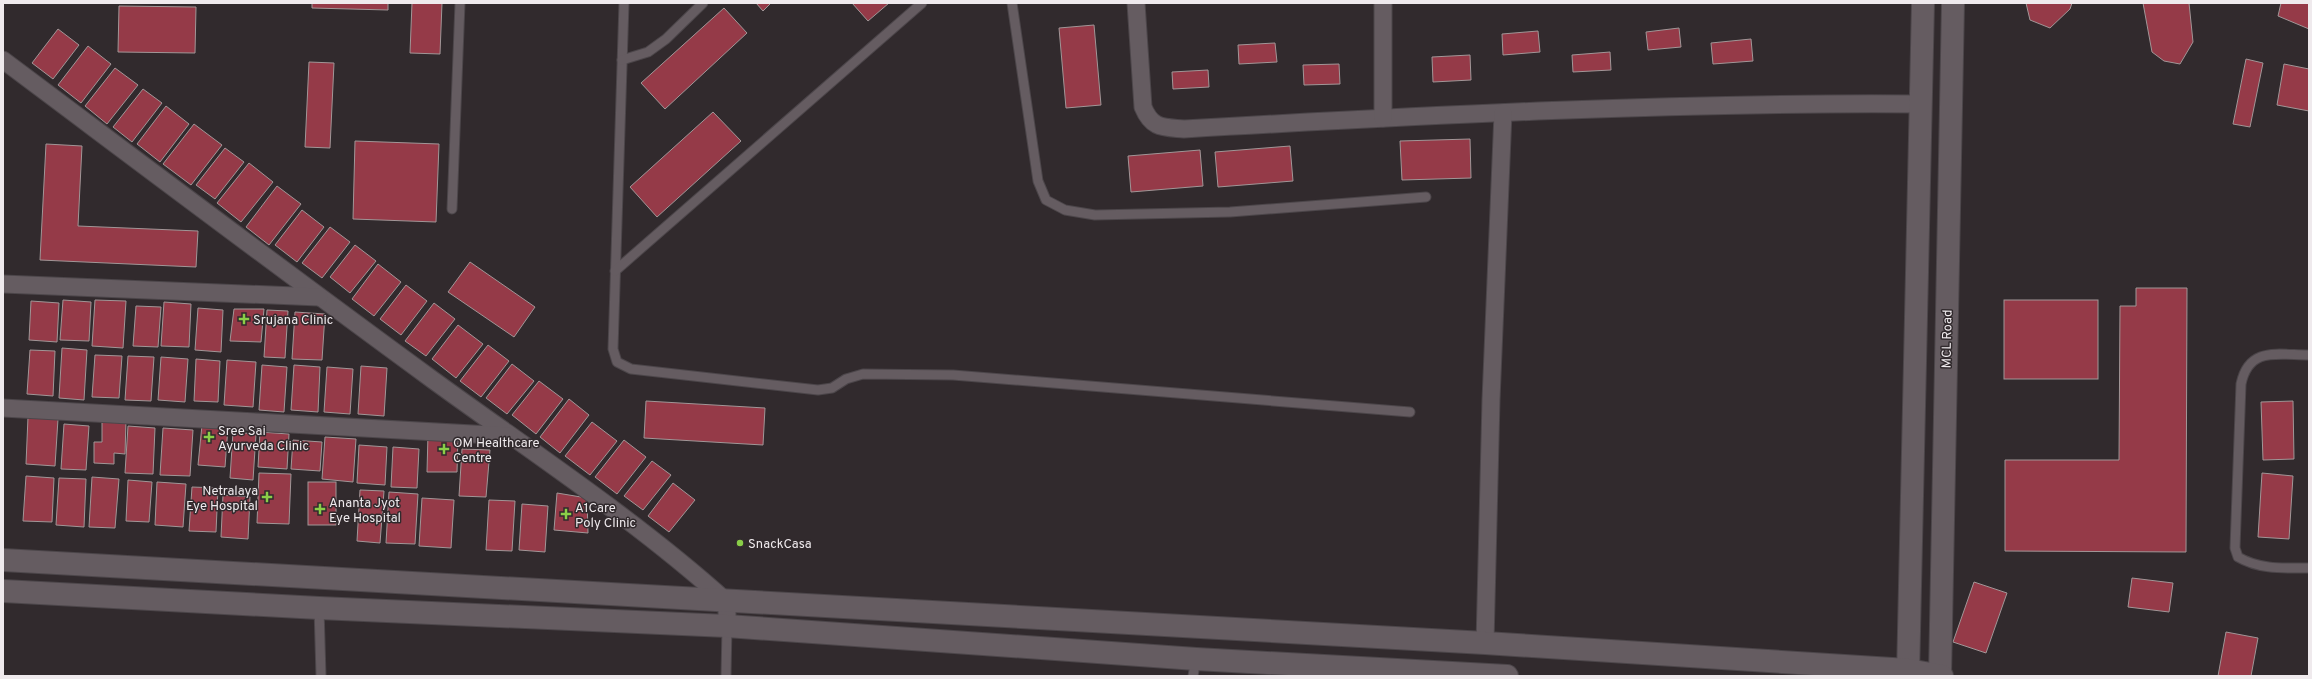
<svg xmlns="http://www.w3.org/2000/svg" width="2312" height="679" font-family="Overpass,sans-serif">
<rect width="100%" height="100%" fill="#312a2d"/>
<g fill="#953a48" stroke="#a19697">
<polygon points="312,3 388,3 388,10 312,8"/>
<polygon points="412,3 442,3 440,54 410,53"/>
<polygon points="756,3 771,3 763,11"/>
<polygon points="852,3 889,3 868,21"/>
<polygon points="2026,3 2072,3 2070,9 2050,28 2030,20"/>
<polygon points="2143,3 2189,3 2193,42 2180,64 2164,61 2152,52"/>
<polygon points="2281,3 2309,3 2309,29 2278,16"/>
<polygon points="119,6 196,7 195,53 118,52"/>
<polygon points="724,8 747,33 665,109 641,83"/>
<polygon points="1094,25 1101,105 1066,108 1059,28"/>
<polygon points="1679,28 1681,47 1648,50 1646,32"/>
<polygon points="58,29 79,45 53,79 32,63"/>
<polygon points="1538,31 1540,52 1503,55 1502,34"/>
<polygon points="1751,39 1753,61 1713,64 1711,43"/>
<polygon points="1275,43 1277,62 1239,64 1238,45"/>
<polygon points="88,46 111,64 81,103 58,85"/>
<polygon points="1610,52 1611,70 1573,72 1572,55"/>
<polygon points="1470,55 1471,80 1433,82 1432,57"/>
<polygon points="2246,59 2263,63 2250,127 2233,124"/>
<polygon points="309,62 334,63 330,148 305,147"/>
<polygon points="1339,64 1340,84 1304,85 1303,65"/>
<polygon points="2284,64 2309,69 2309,111 2277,105"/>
<polygon points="115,68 138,85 107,124 85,106"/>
<polygon points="1208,70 1209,87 1173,89 1172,72"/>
<polygon points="143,89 162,103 132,142 113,127"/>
<polygon points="166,106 189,124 160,162 137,144"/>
<polygon points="713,112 741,141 657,217 630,187"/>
<polygon points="194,124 222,145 191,185 163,164"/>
<polygon points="1470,139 1471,178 1402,180 1400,141"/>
<polygon points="355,141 439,144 436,222 353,219"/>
<polygon points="46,144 82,146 78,226 198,231 196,267 40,260"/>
<polygon points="1290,146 1293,181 1218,187 1215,152"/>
<polygon points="225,148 244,162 215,199 196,185"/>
<polygon points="1200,150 1203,186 1131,192 1128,156"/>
<polygon points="249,163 273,182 241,222 217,203"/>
<polygon points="277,186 301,204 269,245 246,227"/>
<polygon points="302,210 324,227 297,262 275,245"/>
<polygon points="330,227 350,242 322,278 302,263"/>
<polygon points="355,245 376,261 350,293 330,277"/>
<polygon points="470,262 535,307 514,337 448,292"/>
<polygon points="378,264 401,282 374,316 352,299"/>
<polygon points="406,285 427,301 401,335 380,319"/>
<polygon points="2136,288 2187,288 2186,552 2005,551 2005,460 2119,460 2120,306 2136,306"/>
<polygon points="63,300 91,302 89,341 60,340"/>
<polygon points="95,300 126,301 123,348 92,346"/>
<rect x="2004" y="300" width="94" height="79"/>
<polygon points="31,301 59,303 57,342 29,340"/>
<polygon points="164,302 191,304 189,347 161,346"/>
<polygon points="434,303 455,319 426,356 405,341"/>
<polygon points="136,306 161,307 158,347 133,346"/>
<polygon points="198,308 223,310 221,352 195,350"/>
<polygon points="234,309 264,309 261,342 230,341"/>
<polygon points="267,310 288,311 285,358 264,357"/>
<polygon points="295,312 325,314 322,360 292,359"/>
<polygon points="458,325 483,344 456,378 432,359"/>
<polygon points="488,345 509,361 481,397 460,381"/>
<polygon points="62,348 87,350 84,400 59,398"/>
<polygon points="30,350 55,351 53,396 27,394"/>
<polygon points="95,355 122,356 119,398 92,397"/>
<polygon points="128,356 154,357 151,401 125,400"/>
<polygon points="161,357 188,359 185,402 158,400"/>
<polygon points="196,359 220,361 218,402 194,401"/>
<polygon points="227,360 256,362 253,407 224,405"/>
<polygon points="512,364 534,381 507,414 486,398"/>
<polygon points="262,365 287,367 284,412 259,410"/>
<polygon points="294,365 320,367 318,412 291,410"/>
<polygon points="361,366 387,368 384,416 358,414"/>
<polygon points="327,367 353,369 350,414 324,412"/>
<polygon points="539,381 563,399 536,434 512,415"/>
<polygon points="569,399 589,415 560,453 540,437"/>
<polygon points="646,401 765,408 763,445 644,438"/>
<polygon points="2293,401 2294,459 2263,460 2261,402"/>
<polygon points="28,417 58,419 55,466 26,464"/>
<polygon points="102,419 126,420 125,454 114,453 114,464 94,463 94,442 102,442"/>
<polygon points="592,422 617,441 590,475 565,456"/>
<polygon points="64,424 89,426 86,470 61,469"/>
<polygon points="202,425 228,427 225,467 198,465"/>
<polygon points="128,426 155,428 153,474 125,473"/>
<polygon points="163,428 193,430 190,476 160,475"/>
<polygon points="233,432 256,434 253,480 230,478"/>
<polygon points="260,432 289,434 287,469 258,467"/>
<polygon points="428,434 458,435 457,472 427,472"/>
<polygon points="325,437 356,439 353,482 322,479"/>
<polygon points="293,440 322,442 320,471 291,469"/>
<polygon points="624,440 646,457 617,494 595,477"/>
<polygon points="359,445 387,447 385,485 357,483"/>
<polygon points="393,447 419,449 417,488 391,487"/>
<polygon points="462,449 490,450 486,497 459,496"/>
<polygon points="652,461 671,475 643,510 624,496"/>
<polygon points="259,473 291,474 289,524 257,523"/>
<polygon points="2262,473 2293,476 2289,539 2258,537"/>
<polygon points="26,476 54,478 52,522 23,521"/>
<polygon points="92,477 119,479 115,528 89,527"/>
<polygon points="59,478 86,479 84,527 56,525"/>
<polygon points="128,480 152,482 149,522 126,521"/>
<polygon points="157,482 186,484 183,527 155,525"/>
<rect x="308" y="482" width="28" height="43"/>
<polygon points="673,483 695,500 669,532 648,516"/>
<polygon points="192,487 218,488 216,532 189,531"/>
<polygon points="360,490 384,491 380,543 357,541"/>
<polygon points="389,492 418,494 415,544 386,543"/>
<polygon points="557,493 587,498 588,533 554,530"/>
<polygon points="223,495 250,497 248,539 221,537"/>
<polygon points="422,498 454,500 451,548 419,546"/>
<polygon points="489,500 515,501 512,551 486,550"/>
<polygon points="522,504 548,506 545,552 519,550"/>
<polygon points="2132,578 2173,583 2169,612 2128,607"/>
<polygon points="1974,582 2007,593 1986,653 1953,642"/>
<polygon points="2226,632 2258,638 2251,676 2218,676"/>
</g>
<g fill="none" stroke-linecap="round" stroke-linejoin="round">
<g stroke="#4c464a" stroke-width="11">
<g id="service">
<polyline points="624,3 613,349 617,362 631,369 818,390 832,388 846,379 863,374 953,375 1410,412"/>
<polyline points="1012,3 1038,181 1046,200 1065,210 1095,215 1230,212 1426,197"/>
<polyline points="622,60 648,52 666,39 703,3"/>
<polyline points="452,209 460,3"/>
<polyline points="615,271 922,3"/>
<path d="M2309,355C2278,355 2249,346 2241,384L2235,548L2238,557C2260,570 2285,568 2309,568"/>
<polyline points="319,608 321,676"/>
<polyline points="726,676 727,626"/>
<polyline points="1193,676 1196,659"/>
</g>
</g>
<g stroke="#4c464a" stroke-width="19">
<g id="minor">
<path d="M1136,3L1143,107C1152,129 1163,127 1184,129C1430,115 1675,102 1921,104"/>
<polyline points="1383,3 1383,118"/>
<path d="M3,60C146,167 289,275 433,380C532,452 636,520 727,602V626"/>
<polyline points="3,284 319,297"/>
<polyline points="3,408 509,436"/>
<polyline points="1485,643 1491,400 1503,113"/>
</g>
</g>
<g stroke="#4c464a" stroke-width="24">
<g id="tertiary">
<polyline points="1908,676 1923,3"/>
<polyline points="1940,676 1953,3"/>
</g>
</g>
<g stroke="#4c464a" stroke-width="24">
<g id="secondary">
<polyline points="3,560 1485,643 1908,670 1942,676"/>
<polyline points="3,591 319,608 727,626 1196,659 1507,676"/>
</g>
</g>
<use href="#service" stroke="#655c61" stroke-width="9"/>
<use href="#minor" stroke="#655c61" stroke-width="17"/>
<use href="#tertiary" stroke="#655c61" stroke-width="22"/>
<use href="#secondary" stroke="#655c61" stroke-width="22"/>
</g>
<g fill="#8ace48" stroke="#312a2d" stroke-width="1.5">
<path d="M242 313h4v4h4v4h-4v4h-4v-4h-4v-4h4z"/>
<path d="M207 431h4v4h4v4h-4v4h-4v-4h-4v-4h4z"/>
<path d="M442 443h4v4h4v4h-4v4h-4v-4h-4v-4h4z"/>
<path d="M265 491h4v4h4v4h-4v4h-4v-4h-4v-4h4z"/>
<path d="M318 503h4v4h4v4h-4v4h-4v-4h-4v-4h4z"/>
<path d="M564 508h4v4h4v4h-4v4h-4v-4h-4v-4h4z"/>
<circle cx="740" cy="543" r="4"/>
</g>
<g text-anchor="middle" stroke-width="3" stroke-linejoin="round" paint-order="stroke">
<g font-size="13" fill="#efeaed" stroke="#312a2d" text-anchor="start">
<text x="253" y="324">Srujana Clinic</text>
<text x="218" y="435">Sree Sai<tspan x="218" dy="15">Ayurveda Clinic</tspan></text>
<text x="453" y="447">OM Healthcare<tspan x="453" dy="15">Centre</tspan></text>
<text x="258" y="495" text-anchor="end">Netralaya<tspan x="258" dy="15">Eye Hospital</tspan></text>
<text x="329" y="507">Ananta Jyot<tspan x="329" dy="15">Eye Hospital</tspan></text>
<text x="575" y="512">A1Care<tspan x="575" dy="15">Poly Clinic</tspan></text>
<text x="748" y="548">SnackCasa</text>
</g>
<g font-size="13" fill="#efeaed" stroke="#312a2d">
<text transform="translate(1946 339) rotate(-89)" y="5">MCL Road</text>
</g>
</g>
<rect width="2312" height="679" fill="none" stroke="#efeaed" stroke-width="8"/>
</svg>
